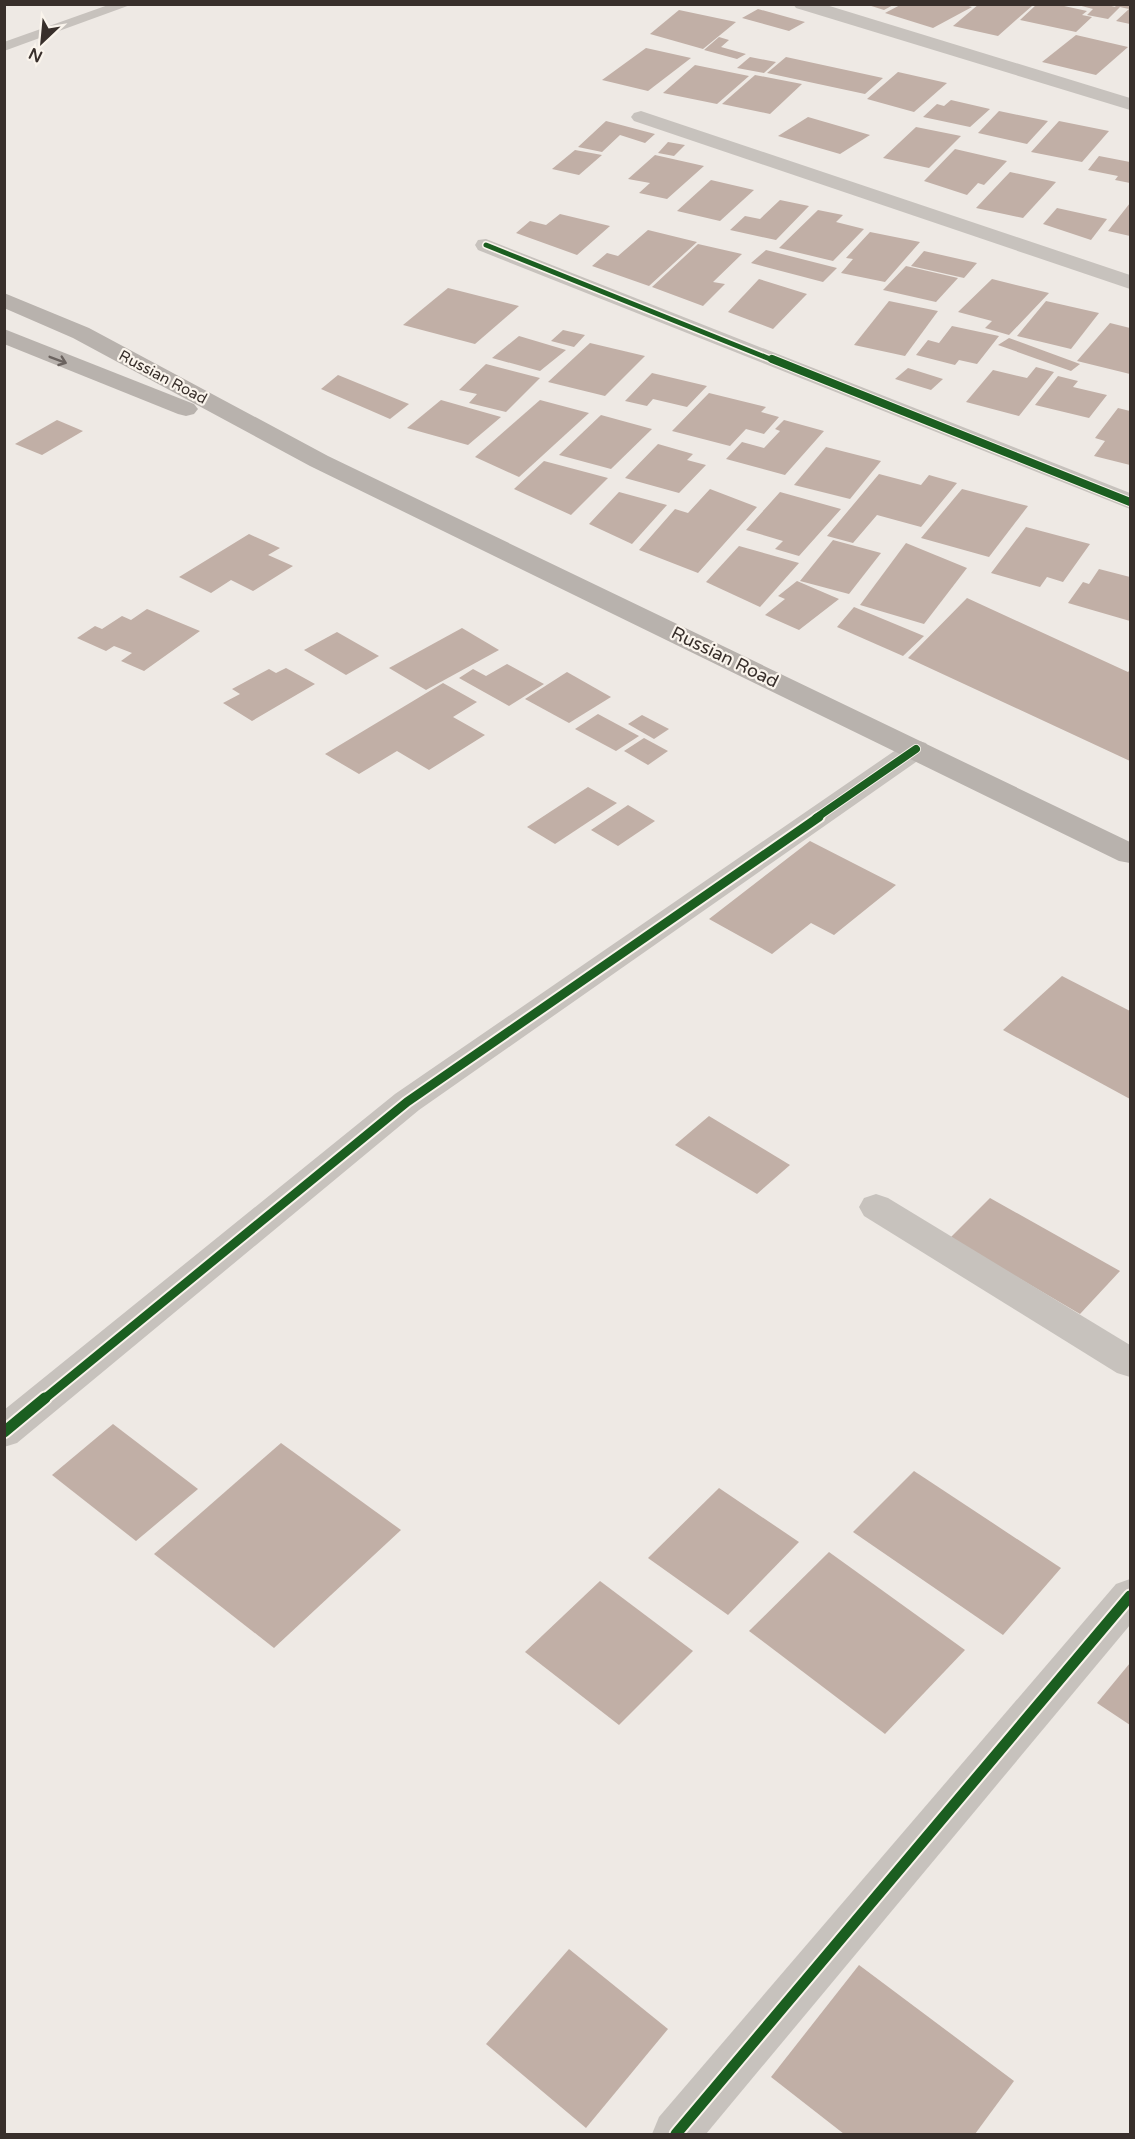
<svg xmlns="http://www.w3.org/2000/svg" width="1135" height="2139" font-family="'Varela Round',sans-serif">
<rect width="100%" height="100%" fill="#eee9e4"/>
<g fill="#c1afa6">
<polygon points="865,4 895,4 884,10"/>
<polygon points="902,4 962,4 972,7 933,28 885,13"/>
<polygon points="979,4 1025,4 1032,6 998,36 953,26"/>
<polygon points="1037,4 1055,4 1087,11 1082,15 1092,17 1076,32 1020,20"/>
<polygon points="1074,4 1102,4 1116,7 1112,4 1130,4 1130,24 1116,21 1129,9 1120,7 1108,19 1087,15 1093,9"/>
<polygon points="758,9 805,22 789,31 742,18"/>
<polygon points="679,10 736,22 703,49 650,34"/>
<polygon points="1076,35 1128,47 1096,75 1042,62"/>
<polygon points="719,37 729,40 721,47 746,54 737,59 704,50"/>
<polygon points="646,48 691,58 648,91 602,80"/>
<polygon points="750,57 776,62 764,73 737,68"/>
<polygon points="786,57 883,78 865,94 767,73"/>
<polygon points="695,65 749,76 717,104 663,93"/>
<polygon points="898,72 947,83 914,112 867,99"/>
<polygon points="755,75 802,84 770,114 722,104"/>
<polygon points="951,100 990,109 970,127 923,117 937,104 944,106"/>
<polygon points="999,111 1048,121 1027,144 978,133"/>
<polygon points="808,117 870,135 840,154 778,136"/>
<polygon points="606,121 655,134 645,143 620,135 602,152 578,147"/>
<polygon points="1059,121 1109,131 1082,162 1031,152"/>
<polygon points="916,127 961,136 929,168 883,158"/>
<polygon points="668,142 685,145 674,156 658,153"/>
<polygon points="955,149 1007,161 984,185 978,183 967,195 924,181"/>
<polygon points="575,150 602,155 579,175 552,169"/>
<polygon points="655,155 704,166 667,199 639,193 650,183 628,179"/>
<polygon points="1099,156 1130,162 1130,183 1115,180 1118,176 1088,170"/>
<polygon points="1010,172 1056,182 1023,218 976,208"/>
<polygon points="711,180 754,190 720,221 677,211"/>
<polygon points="780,200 809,206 776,240 730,230 745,216 760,219"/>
<polygon points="1130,203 1130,236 1108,231"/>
<polygon points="1057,208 1107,219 1091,240 1043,224"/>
<polygon points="818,210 843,215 836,222 864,229 833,261 779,248"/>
<polygon points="560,214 610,226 577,255 516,233 530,221 546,225"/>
<polygon points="648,230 697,242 649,286 592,266 607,253 618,256"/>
<polygon points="870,232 920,242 885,282 841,273 853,259 846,258"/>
<polygon points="698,244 742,254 713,282 725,284 703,306 652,287"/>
<polygon points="766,250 837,268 823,282 751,263"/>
<polygon points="924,251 977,263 964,278 911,266"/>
<polygon points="906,266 958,278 936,302 883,290"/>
<polygon points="759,279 807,294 773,329 728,312"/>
<polygon points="992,279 1049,293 1009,335 985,328 992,321 958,312"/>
<polygon points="448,288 519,306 475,344 403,325"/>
<polygon points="889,301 938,311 905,356 854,345"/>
<polygon points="1046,301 1099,313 1071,349 1017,336"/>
<polygon points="1110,323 1130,328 1130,374 1077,361"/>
<polygon points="952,326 999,336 977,364 959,360 955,365 916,355 928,340 939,343"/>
<polygon points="563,330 585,335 574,347 551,341"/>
<polygon points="519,336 566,350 540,371 492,358"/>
<polygon points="1009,338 1080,364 1071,371 998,345"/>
<polygon points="590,343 645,356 605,396 548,382"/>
<polygon points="486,364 540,378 506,412 469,403 477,394 459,390"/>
<polygon points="1036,367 1054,372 1019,416 966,402 993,370 1027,378"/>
<polygon points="908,368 943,379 931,390 895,379"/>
<polygon points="652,373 707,386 687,407 653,399 647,406 625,401"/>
<polygon points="338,375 409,404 390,419 321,389"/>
<polygon points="1058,376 1078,381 1073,387 1107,395 1089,418 1035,405"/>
<polygon points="709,393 766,407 761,412 779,417 764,434 746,429 730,446 672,431"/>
<polygon points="441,400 501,417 468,445 407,428"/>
<polygon points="540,400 589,413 519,477 475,457"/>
<polygon points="1118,408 1130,411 1130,465 1094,456 1105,441 1095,438"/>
<polygon points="601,415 652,429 611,469 559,455"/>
<polygon points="57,420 83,431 42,455 15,444"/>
<polygon points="784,420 824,431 785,475 726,459 742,442 764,448 780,431 775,429"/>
<polygon points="658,444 693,454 687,460 706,465 679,493 625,478"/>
<polygon points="826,447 881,461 850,499 794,485"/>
<polygon points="544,461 608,478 571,515 514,489"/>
<polygon points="879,474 921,485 929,475 957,483 921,527 877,515 853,543 827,536"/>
<polygon points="710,489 757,507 698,573 639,550 675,509 688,513"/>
<polygon points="962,489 1028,506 989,557 921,538"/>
<polygon points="619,492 667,505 632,544 589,524"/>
<polygon points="780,492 841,509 799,556 775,549 783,541 746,530"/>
<polygon points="1026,527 1090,544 1063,582 1047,577 1040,587 991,573"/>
<polygon points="249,534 280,548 268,555 293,566 253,591 231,580 211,593 179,577"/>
<polygon points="833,540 881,553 849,594 800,581"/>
<polygon points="906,543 967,568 924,624 860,605"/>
<polygon points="739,546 799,563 760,607 706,582"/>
<polygon points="1099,569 1130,577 1130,621 1068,603 1083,582 1089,584"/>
<polygon points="797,581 839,599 799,630 765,615 785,599 778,596"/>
<polygon points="967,598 1128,672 1130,670 1130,761 908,658"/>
<polygon points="854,607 924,636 903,656 837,627"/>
<polygon points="147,609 200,631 144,671 121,661 132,653 114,646 106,651 77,638 95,626 102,629 122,616 131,620"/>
<polygon points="462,628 499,650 426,690 389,668"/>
<polygon points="337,632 379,656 346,675 304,650"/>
<polygon points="507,664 544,684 509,706 459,678 473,669 486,676"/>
<polygon points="286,668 315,684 252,721 223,703 240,694 232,689 269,669 276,673"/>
<polygon points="567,672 611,697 569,723 525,699"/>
<polygon points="443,683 477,702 453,717 485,735 429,770 397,751 359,774 325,754"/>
<polygon points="598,714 639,736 616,751 575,729"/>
<polygon points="642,715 669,729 654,739 628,724"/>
<polygon points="644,738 668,751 648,765 624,751"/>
<polygon points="588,787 617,803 555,844 527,827"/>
<polygon points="628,805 655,821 618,846 591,830"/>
<polygon points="810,841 896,885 834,935 811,923 772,954 709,919"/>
<polygon points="1062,976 1130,1011 1130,1099 1003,1030"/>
<polygon points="709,1116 790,1165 757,1194 675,1145"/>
<polygon points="990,1198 1120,1271 1080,1314 950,1238"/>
<polygon points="113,1424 198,1489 136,1541 52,1475"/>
<polygon points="281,1443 401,1530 274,1648 154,1554"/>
<polygon points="914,1471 1061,1568 1003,1635 853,1532"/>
<polygon points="719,1488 799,1542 728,1615 648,1558"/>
<polygon points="829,1552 965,1650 885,1734 749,1631"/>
<polygon points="600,1581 693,1651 619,1725 525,1652"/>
<polygon points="1130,1663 1130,1725 1097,1703"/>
<polygon points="569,1949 668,2029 586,2128 486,2044"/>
<polygon points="859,1965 1014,2081 975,2134 844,2134 771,2077"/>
</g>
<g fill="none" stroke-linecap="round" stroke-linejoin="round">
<polygon fill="#c7c2bd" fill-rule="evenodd" points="111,4 133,4 4,51 4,42"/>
<g fill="#c7c2bd" fill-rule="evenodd">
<polygon points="793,4 823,4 1130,98 1130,110 796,8"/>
<polygon points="641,111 1130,275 1130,289 634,121 631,117 634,113"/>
<polygon points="486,239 1130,493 1130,509 478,250 475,245 478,240"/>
<polygon points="916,740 926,743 930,749 926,755 419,1110 17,1443 4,1447 4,1410 395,1094 906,743"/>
<polygon points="876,1194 888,1198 1130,1345 1130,1377 1117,1373 864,1216 859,1207 864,1198"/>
<polygon points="1130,1579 1130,1625 706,2134 652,2134 659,2117 1116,1584"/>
</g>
<g fill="#b8b2ad" fill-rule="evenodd">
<polygon points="4,293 89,328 328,456 1130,842 1130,863 1119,861 310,466 73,338 4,308"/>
<polygon points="4,329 194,404 198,409 194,414 186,416 178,414 4,344"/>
</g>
<g stroke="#faf4ec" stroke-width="8">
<polyline id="cycleway-far3" points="486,245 775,361"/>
</g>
<g stroke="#faf4ec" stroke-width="10">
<g id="cycleway-far2">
<polyline points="772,359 1130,502"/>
<polyline points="816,818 916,749"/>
</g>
</g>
<g stroke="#faf4ec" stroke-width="13">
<polyline id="cycleway-far1" points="43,1400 407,1102 819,817"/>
</g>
<g stroke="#faf4ec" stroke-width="15">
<g id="cycleway">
<polyline points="4,1432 45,1398"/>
<polyline points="676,2134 1130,1596"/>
</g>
</g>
<use href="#cycleway-far3" stroke="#1b5e20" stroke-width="5"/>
<use href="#cycleway-far2" stroke="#1b5e20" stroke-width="8"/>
<use href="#cycleway-far1" stroke="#1b5e20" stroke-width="9"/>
<use href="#cycleway" stroke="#1b5e20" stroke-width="11"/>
</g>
<defs><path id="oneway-shaft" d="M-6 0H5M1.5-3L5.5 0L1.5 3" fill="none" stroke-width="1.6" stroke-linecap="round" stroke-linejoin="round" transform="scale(1.5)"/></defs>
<use stroke="#6b635f" href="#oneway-shaft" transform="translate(58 360) rotate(21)"/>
<g text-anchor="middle" stroke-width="4.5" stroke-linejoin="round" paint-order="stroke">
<g font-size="15" fill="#382f2b" stroke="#faf4ec">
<text transform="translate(163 377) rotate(28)" y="5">Russian Road</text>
</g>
<g font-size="18" fill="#382f2b" stroke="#faf4ec">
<text transform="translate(725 657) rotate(26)" y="6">Russian Road</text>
</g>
</g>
<rect width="1135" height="2139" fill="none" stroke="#382f2b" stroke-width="12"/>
<g transform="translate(42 42) rotate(206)" stroke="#faf4ec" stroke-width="4.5" paint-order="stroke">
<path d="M0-4.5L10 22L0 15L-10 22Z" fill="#382f2b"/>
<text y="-9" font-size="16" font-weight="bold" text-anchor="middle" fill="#382f2b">N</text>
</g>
</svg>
